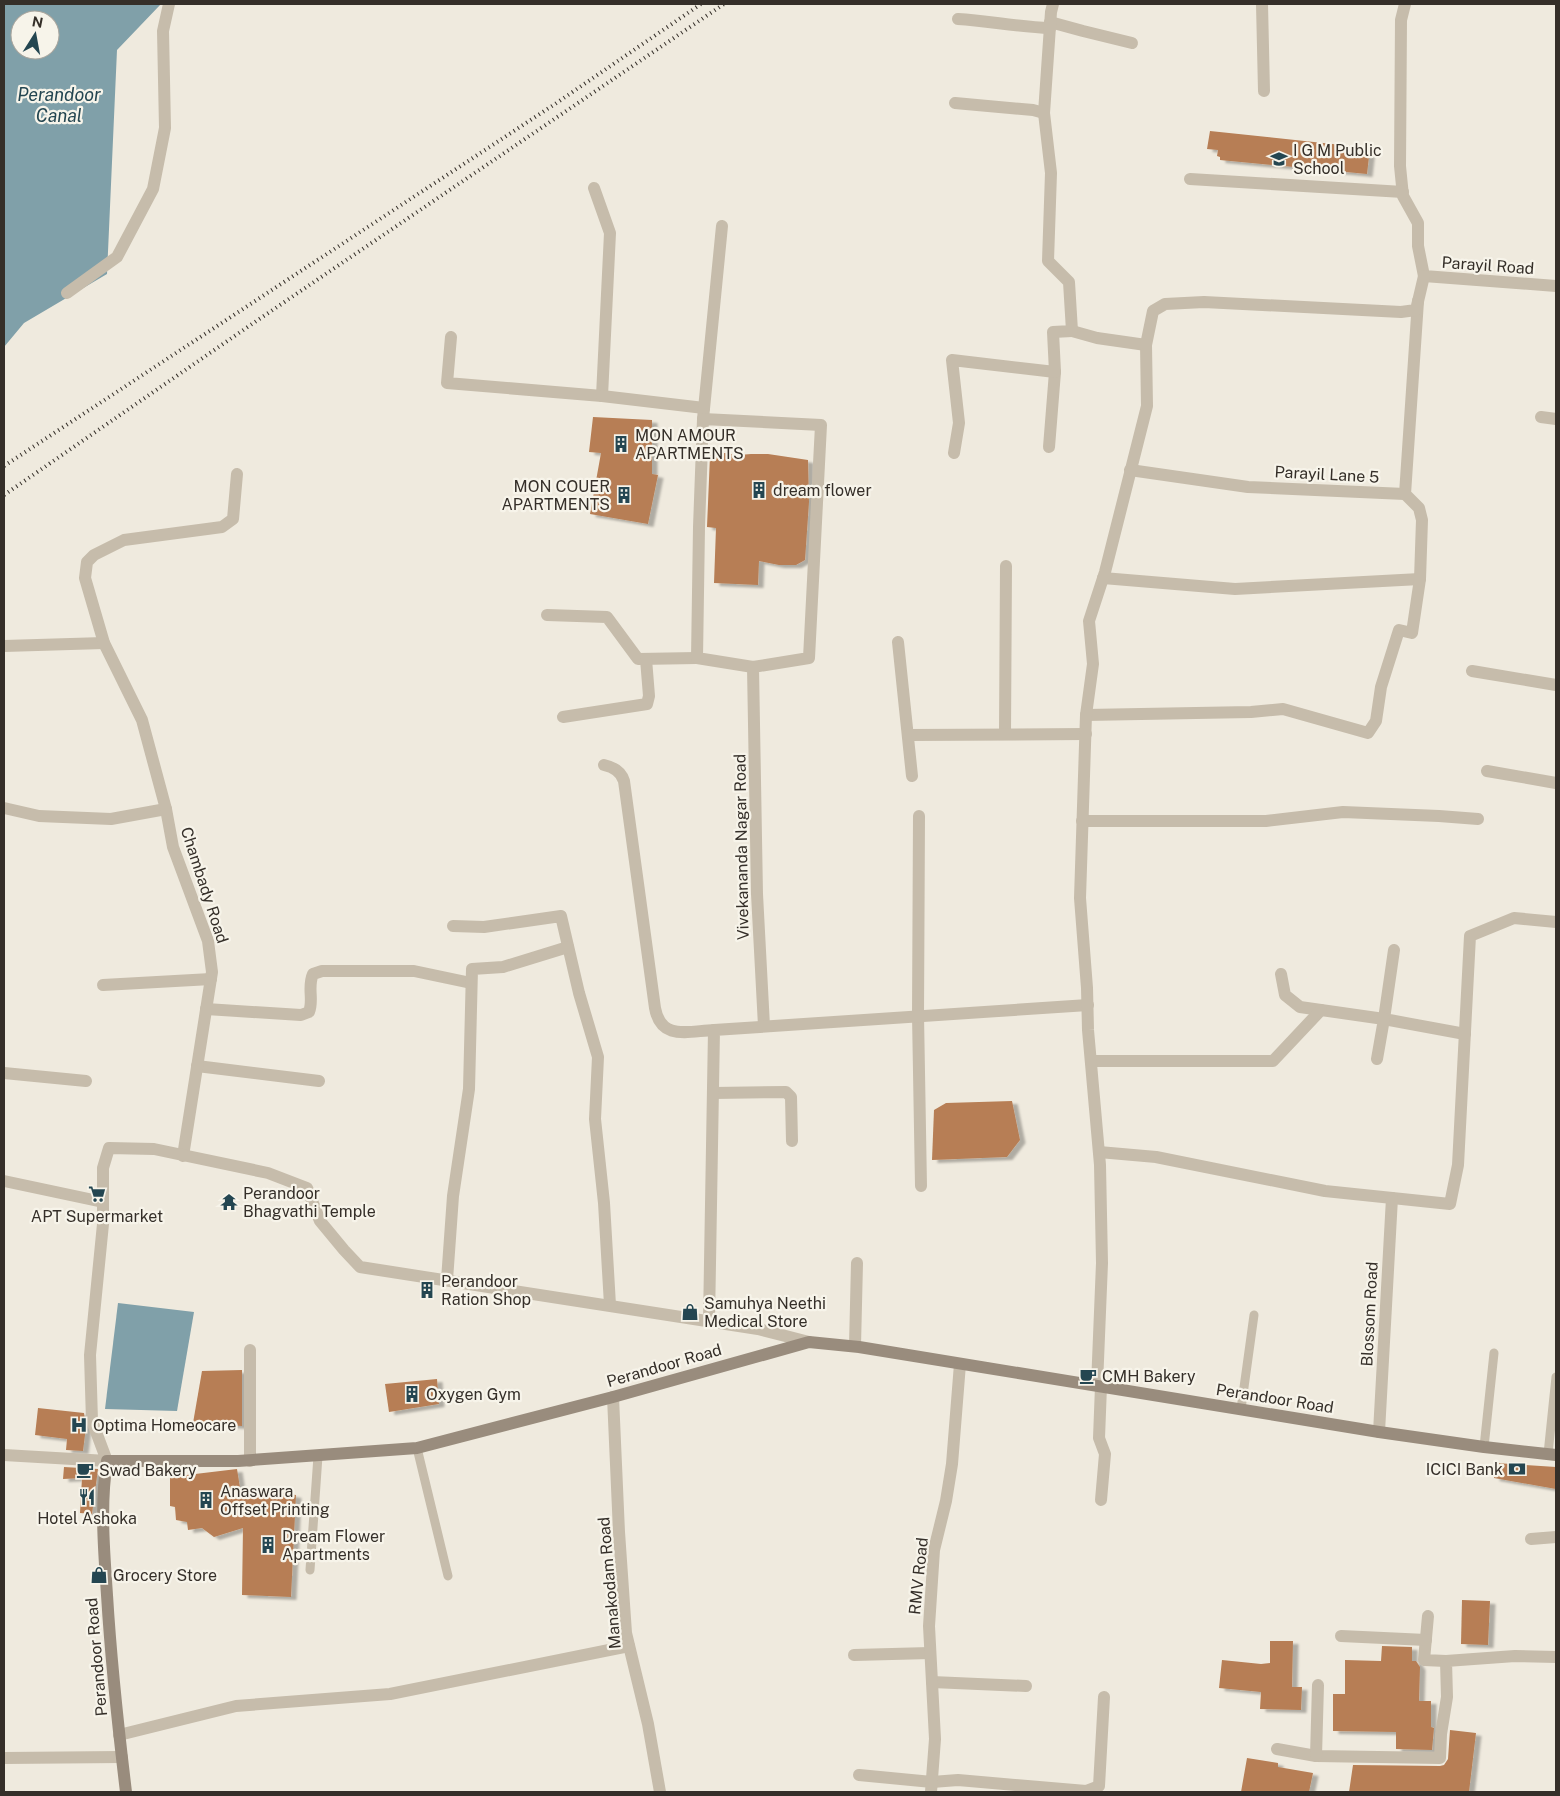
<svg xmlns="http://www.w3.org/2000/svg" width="1560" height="1796" font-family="'Public Sans',sans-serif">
<defs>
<filter id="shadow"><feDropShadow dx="5.5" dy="3" stdDeviation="1" flood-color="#0004"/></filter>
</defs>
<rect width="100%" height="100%" fill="#efeade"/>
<g fill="#80a0a9" fill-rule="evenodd">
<path d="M4,4H161L117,50L107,274L24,323L4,347ZM20,20H50V50H20Z"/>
<polygon points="118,1303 194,1312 177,1411 105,1409"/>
</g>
<g fill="#b77e54" filter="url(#shadow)">
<polygon points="1210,131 1370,148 1367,174 1220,160 1220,157 1217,156 1218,150 1207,149"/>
<polygon points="593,417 652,420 652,474 658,475 648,524 590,514 601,453 589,452"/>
<polygon points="725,453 739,455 751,454 768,454 808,460 809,502 805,560 796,565 779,565 759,561 758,585 714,583 716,528 707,527 710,456 710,454"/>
<polygon points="1012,1101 1020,1140 1007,1157 932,1160 934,1110 946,1103"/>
<polygon points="242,1370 242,1426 193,1423 202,1371"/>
<polygon points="437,1379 439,1404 389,1412 385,1384"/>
<polygon points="38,1408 84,1413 86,1427 83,1451 66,1450 67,1439 35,1435"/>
<polygon points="1496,1463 1556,1467 1556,1489 1494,1478"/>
<polygon points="64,1467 98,1469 92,1514 80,1513 82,1478 63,1479"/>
<polygon points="237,1469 241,1494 278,1492 296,1495 291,1597 242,1595 243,1528 214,1537 202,1528 188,1530 187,1522 176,1520 175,1507 170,1506 170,1477"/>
<polygon points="1462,1600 1490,1601 1488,1645 1461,1644"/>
<polygon points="1270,1641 1293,1641 1292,1687 1302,1687 1301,1710 1260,1709 1261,1692 1219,1688 1222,1660 1261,1664 1270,1663"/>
<polygon points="1382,1646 1412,1647 1412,1661 1416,1661 1420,1667 1419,1701 1431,1701 1431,1727 1434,1728 1432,1750 1396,1749 1396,1732 1333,1731 1333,1694 1345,1694 1345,1660 1381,1661"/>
<polygon points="1450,1730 1476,1733 1469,1792 1349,1792 1353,1765 1440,1766 1444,1765 1448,1759"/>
<polygon points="1247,1758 1278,1763 1278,1767 1313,1773 1309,1792 1241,1792"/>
</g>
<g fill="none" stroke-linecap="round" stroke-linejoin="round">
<g stroke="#c6bcab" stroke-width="9">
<polyline points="1241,1409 1254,1315"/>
<polyline points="1484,1447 1494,1353"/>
<polyline points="417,1448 448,1576"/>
<polyline points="1548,1454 1556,1377"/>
<polyline points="310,1570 318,1456"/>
</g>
<g stroke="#c6bcab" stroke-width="12">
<polyline points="1262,4 1264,91"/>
<polyline points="1405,4 1401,20 1400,166 1403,196 1418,223 1418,246 1424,276 1556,286"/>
<path d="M958,19C989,21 1019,27 1050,28"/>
<polyline points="1050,22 1083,31 1132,43"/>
<polyline points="955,103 1033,110 1044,113"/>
<polyline points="1190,179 1403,192"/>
<polyline points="67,293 117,257 153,189 165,128 163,31 169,4"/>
<polyline points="1072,331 1097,338 1146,345"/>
<polyline points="451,337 447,383 602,396 610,233 594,188"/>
<polyline points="602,396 704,408"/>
<polyline points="1541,417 1556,419"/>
<polyline points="703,419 722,226"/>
<polyline points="1049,447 1055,372"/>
<polyline points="954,453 959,423 952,360 1055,372 1053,332 1072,331 1069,282 1048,261 1051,173 1044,113 1051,12 1053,4"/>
<polyline points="1130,470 1248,487 1405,494"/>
<polyline points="1103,578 1235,589 1420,579"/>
<polyline points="547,615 607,617 638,659 697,658"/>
<polyline points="898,642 912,776"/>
<polyline points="4,646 104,643"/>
<polyline points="753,667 697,658 699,527 703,419 821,425 809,658 753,667 757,894 764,1026"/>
<polyline points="1472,671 1556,685"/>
<polyline points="1086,715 1251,712 1283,709 1368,733 1376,721 1381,687 1399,630 1412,633 1420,579 1422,520 1419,508 1405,494 1418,301"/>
<polyline points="563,717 647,704 649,696 646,659"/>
<polyline points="1005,734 1006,566"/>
<polyline points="908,735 1086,734"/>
<path d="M604,765C613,767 621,771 624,781L655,1008C661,1041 688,1031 714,1030"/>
<polyline points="1487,771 1556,783"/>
<polyline points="4,808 39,816 111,819 166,809"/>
<polyline points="919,816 918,1015 921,1186"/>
<polyline points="1082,821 1266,821 1343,812 1439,816 1478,819"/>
<polyline points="453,926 484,927 561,916 579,993 598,1057 595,1119 604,1203 610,1305"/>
<polyline points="1394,950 1384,1019 1465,1034"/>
<polyline points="1281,974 1285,995 1300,1007 1384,1019 1377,1059"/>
<polyline points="103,985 211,979"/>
<path d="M206,1009L301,1015L309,1012C314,1000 307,987 313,974L322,971H414L471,983"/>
<polyline points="1091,1061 1273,1061 1321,1010"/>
<polyline points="197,1066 319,1081"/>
<polyline points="4,1073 86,1081"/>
<polyline points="714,1093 786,1092 791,1097 792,1141"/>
<polyline points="1099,1152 1156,1157 1325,1191 1450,1204 1458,1165 1470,936 1514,918 1556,922"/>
<polyline points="183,1156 212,972 208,941 173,847 166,809 142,720 104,643 85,578 87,562 94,555 124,540 222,527 233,519 237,474"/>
<polyline points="4,1181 103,1202"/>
<polyline points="447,1280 453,1196 469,1089 472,969 503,967 568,947"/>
<polyline points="709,1321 714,1030 1088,1005"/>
<polyline points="855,1346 857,1263"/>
<polyline points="1097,1385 1102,1263 1100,1165 1088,1030 1087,988 1080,898 1086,715 1093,664 1089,621 1105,572 1147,406 1146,345 1153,311 1165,304 1204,302 1401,312 1416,310 1424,276"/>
<polyline points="613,1397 619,1532 626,1633 648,1724 660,1792"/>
<polyline points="1379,1432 1392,1198"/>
<polyline points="4,1455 107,1461 92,1421 90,1355 103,1224 103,1168 109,1148 154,1149 268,1173 307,1188 320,1221 344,1250 360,1267 758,1329 809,1342"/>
<polyline points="250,1461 250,1350"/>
<polyline points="1101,1500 1105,1454 1099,1438 1101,1386"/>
<polyline points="1531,1539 1556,1537"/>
<polyline points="1428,1616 1424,1660 1446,1661"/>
<polyline points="1341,1636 1426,1640"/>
<polyline points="854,1655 930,1653"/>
<polyline points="932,1682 1026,1686"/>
<polyline points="119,1735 236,1706 390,1694 629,1646"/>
<polyline points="1277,1749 1316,1756 1440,1758 1441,1734 1447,1697 1446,1661 1515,1656 1556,1657"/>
<polyline points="1316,1756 1318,1685"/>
<polyline points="4,1758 122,1757"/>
<polyline points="859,1775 932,1782 958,1780 1086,1791 1099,1786 1104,1697"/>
<polyline points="931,1792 935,1739 929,1626 934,1550 946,1501 952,1464 960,1364"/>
</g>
<path stroke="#998c7d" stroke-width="12" d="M126,1792C118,1726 111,1661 107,1595C104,1551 100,1504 107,1461H238L417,1448L613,1397L809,1342L859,1347L1379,1432L1484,1447L1556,1455"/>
<g stroke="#352f29" stroke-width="4" stroke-dasharray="1 4" stroke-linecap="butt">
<polyline points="4,466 555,104 701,4"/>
<polyline points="4,495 252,324 724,4"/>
</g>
</g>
<defs>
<g id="school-bare" transform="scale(1.35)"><path d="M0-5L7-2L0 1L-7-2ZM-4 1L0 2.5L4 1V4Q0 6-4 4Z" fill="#244651" stroke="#f7f4ea" stroke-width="2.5" paint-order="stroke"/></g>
<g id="building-bare" transform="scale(1.35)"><path d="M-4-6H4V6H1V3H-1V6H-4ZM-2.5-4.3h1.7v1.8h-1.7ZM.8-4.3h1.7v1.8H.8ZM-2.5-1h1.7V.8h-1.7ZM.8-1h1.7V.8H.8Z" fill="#244651" stroke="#f7f4ea" stroke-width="2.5" paint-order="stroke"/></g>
<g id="supermarket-bare" transform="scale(1.35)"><path d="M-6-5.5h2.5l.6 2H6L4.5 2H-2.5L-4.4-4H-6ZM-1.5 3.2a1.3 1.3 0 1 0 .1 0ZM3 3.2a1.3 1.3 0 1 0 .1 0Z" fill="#244651" stroke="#f7f4ea" stroke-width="2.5" paint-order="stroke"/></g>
<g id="temple-bare" transform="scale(1.35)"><path d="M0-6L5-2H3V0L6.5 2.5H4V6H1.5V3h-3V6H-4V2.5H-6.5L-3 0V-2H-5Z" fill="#244651" stroke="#f7f4ea" stroke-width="2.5" paint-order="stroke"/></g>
<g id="shop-bare" transform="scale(1.35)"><path d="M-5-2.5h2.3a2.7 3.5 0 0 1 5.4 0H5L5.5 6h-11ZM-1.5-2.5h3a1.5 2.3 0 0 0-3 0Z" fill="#244651" stroke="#f7f4ea" stroke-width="2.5" paint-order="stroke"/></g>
<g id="cafe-bare" transform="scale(1.35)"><path d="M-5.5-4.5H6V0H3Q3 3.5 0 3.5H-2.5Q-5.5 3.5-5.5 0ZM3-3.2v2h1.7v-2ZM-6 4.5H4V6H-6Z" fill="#244651" stroke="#f7f4ea" stroke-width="2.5" paint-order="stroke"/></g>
<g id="hospital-bare" transform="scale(1.35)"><path d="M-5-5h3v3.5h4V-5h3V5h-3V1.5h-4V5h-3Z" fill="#244651" stroke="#f7f4ea" stroke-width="2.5" paint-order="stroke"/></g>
<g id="bank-bare" transform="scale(1.35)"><path d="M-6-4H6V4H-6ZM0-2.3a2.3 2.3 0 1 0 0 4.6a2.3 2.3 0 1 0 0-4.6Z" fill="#244651" stroke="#f7f4ea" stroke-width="2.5" paint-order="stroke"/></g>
<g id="restaurant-bare" transform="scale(1.35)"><path d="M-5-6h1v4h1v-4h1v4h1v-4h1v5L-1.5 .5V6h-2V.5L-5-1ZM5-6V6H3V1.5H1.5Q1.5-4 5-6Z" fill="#244651" stroke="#f7f4ea" stroke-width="2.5" paint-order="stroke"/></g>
</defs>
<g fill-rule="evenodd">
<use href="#school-bare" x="1279" y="159"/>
<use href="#building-bare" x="621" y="444"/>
<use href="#building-bare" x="759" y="490"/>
<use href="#building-bare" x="624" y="495"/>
<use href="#supermarket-bare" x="97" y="1194"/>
<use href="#temple-bare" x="229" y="1202"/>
<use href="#building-bare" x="427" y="1290"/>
<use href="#shop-bare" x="690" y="1312"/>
<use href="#cafe-bare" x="1088" y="1376"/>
<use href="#building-bare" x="412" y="1394"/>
<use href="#hospital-bare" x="79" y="1425"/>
<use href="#bank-bare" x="1517" y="1469"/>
<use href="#cafe-bare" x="85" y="1470"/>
<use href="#restaurant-bare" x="87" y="1497"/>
<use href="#building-bare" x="206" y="1500"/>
<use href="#building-bare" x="268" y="1545"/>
<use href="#shop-bare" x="99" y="1575"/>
</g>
<g text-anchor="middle" stroke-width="4.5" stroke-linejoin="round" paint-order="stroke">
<g font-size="16" fill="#352f29" stroke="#f7f4ea" text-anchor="start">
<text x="1293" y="156">I G M Public<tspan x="1293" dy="18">School</tspan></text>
<text x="635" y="441">MON AMOUR<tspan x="635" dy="18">APARTMENTS</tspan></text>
<text x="610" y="492" text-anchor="end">MON COUER<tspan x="610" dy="18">APARTMENTS</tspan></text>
<text x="773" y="496">dream flower</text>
<text x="243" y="1199">Perandoor<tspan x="243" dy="18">Bhagvathi Temple</tspan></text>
<text x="97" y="1222" text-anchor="middle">APT Supermarket</text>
<text x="441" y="1287">Perandoor<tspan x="441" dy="18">Ration Shop</tspan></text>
<text x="704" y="1309">Samuhya Neethi<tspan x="704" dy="18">Medical Store</tspan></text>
<text x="1102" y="1382">CMH Bakery</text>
<text x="426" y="1400">Oxygen Gym</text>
<text x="93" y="1431">Optima Homeocare</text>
<text x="1503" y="1475" text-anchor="end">ICICI Bank</text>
<text x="99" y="1476">Swad Bakery</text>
<text x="220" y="1497">Anaswara<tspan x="220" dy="18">Offset Printing</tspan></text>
<text x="87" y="1524" text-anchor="middle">Hotel Ashoka</text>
<text x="282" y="1542">Dream Flower<tspan x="282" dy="18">Apartments</tspan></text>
<text x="113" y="1581">Grocery Store</text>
</g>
<g font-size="16" fill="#352f29" stroke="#f7f4ea">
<text transform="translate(1488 265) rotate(4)" y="6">Parayil Road</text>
<text transform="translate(1327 474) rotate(3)" y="6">Parayil Lane 5</text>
<text transform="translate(741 847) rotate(-91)" y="6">Vivekananda Nagar Road</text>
<text transform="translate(205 885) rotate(72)" y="6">Chambady Road</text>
<text transform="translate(1369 1314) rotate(-87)" y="6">Blossom Road</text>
<text transform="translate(664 1365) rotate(-16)" y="6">Perandoor Road</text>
<text transform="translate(1275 1398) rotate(9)" y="6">Perandoor Road</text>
<text transform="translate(918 1576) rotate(-84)" y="6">RMV Road</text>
<text transform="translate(609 1583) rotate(-95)" y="6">Manakodam Road</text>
<text transform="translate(96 1657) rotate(-95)" y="6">Perandoor Road</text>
</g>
<g font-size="18" font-style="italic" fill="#244651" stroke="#f7f4ea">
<text x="59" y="101">Perandoor<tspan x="59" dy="21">Canal</tspan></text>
</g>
</g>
<rect width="1560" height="1796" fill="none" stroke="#352f29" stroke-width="10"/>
<g transform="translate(35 35) rotate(11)"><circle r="24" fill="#f7f4ea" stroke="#a9a59d"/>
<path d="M0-4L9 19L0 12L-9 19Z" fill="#244651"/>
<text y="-8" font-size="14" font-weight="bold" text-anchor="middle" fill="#352f29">N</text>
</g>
</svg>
